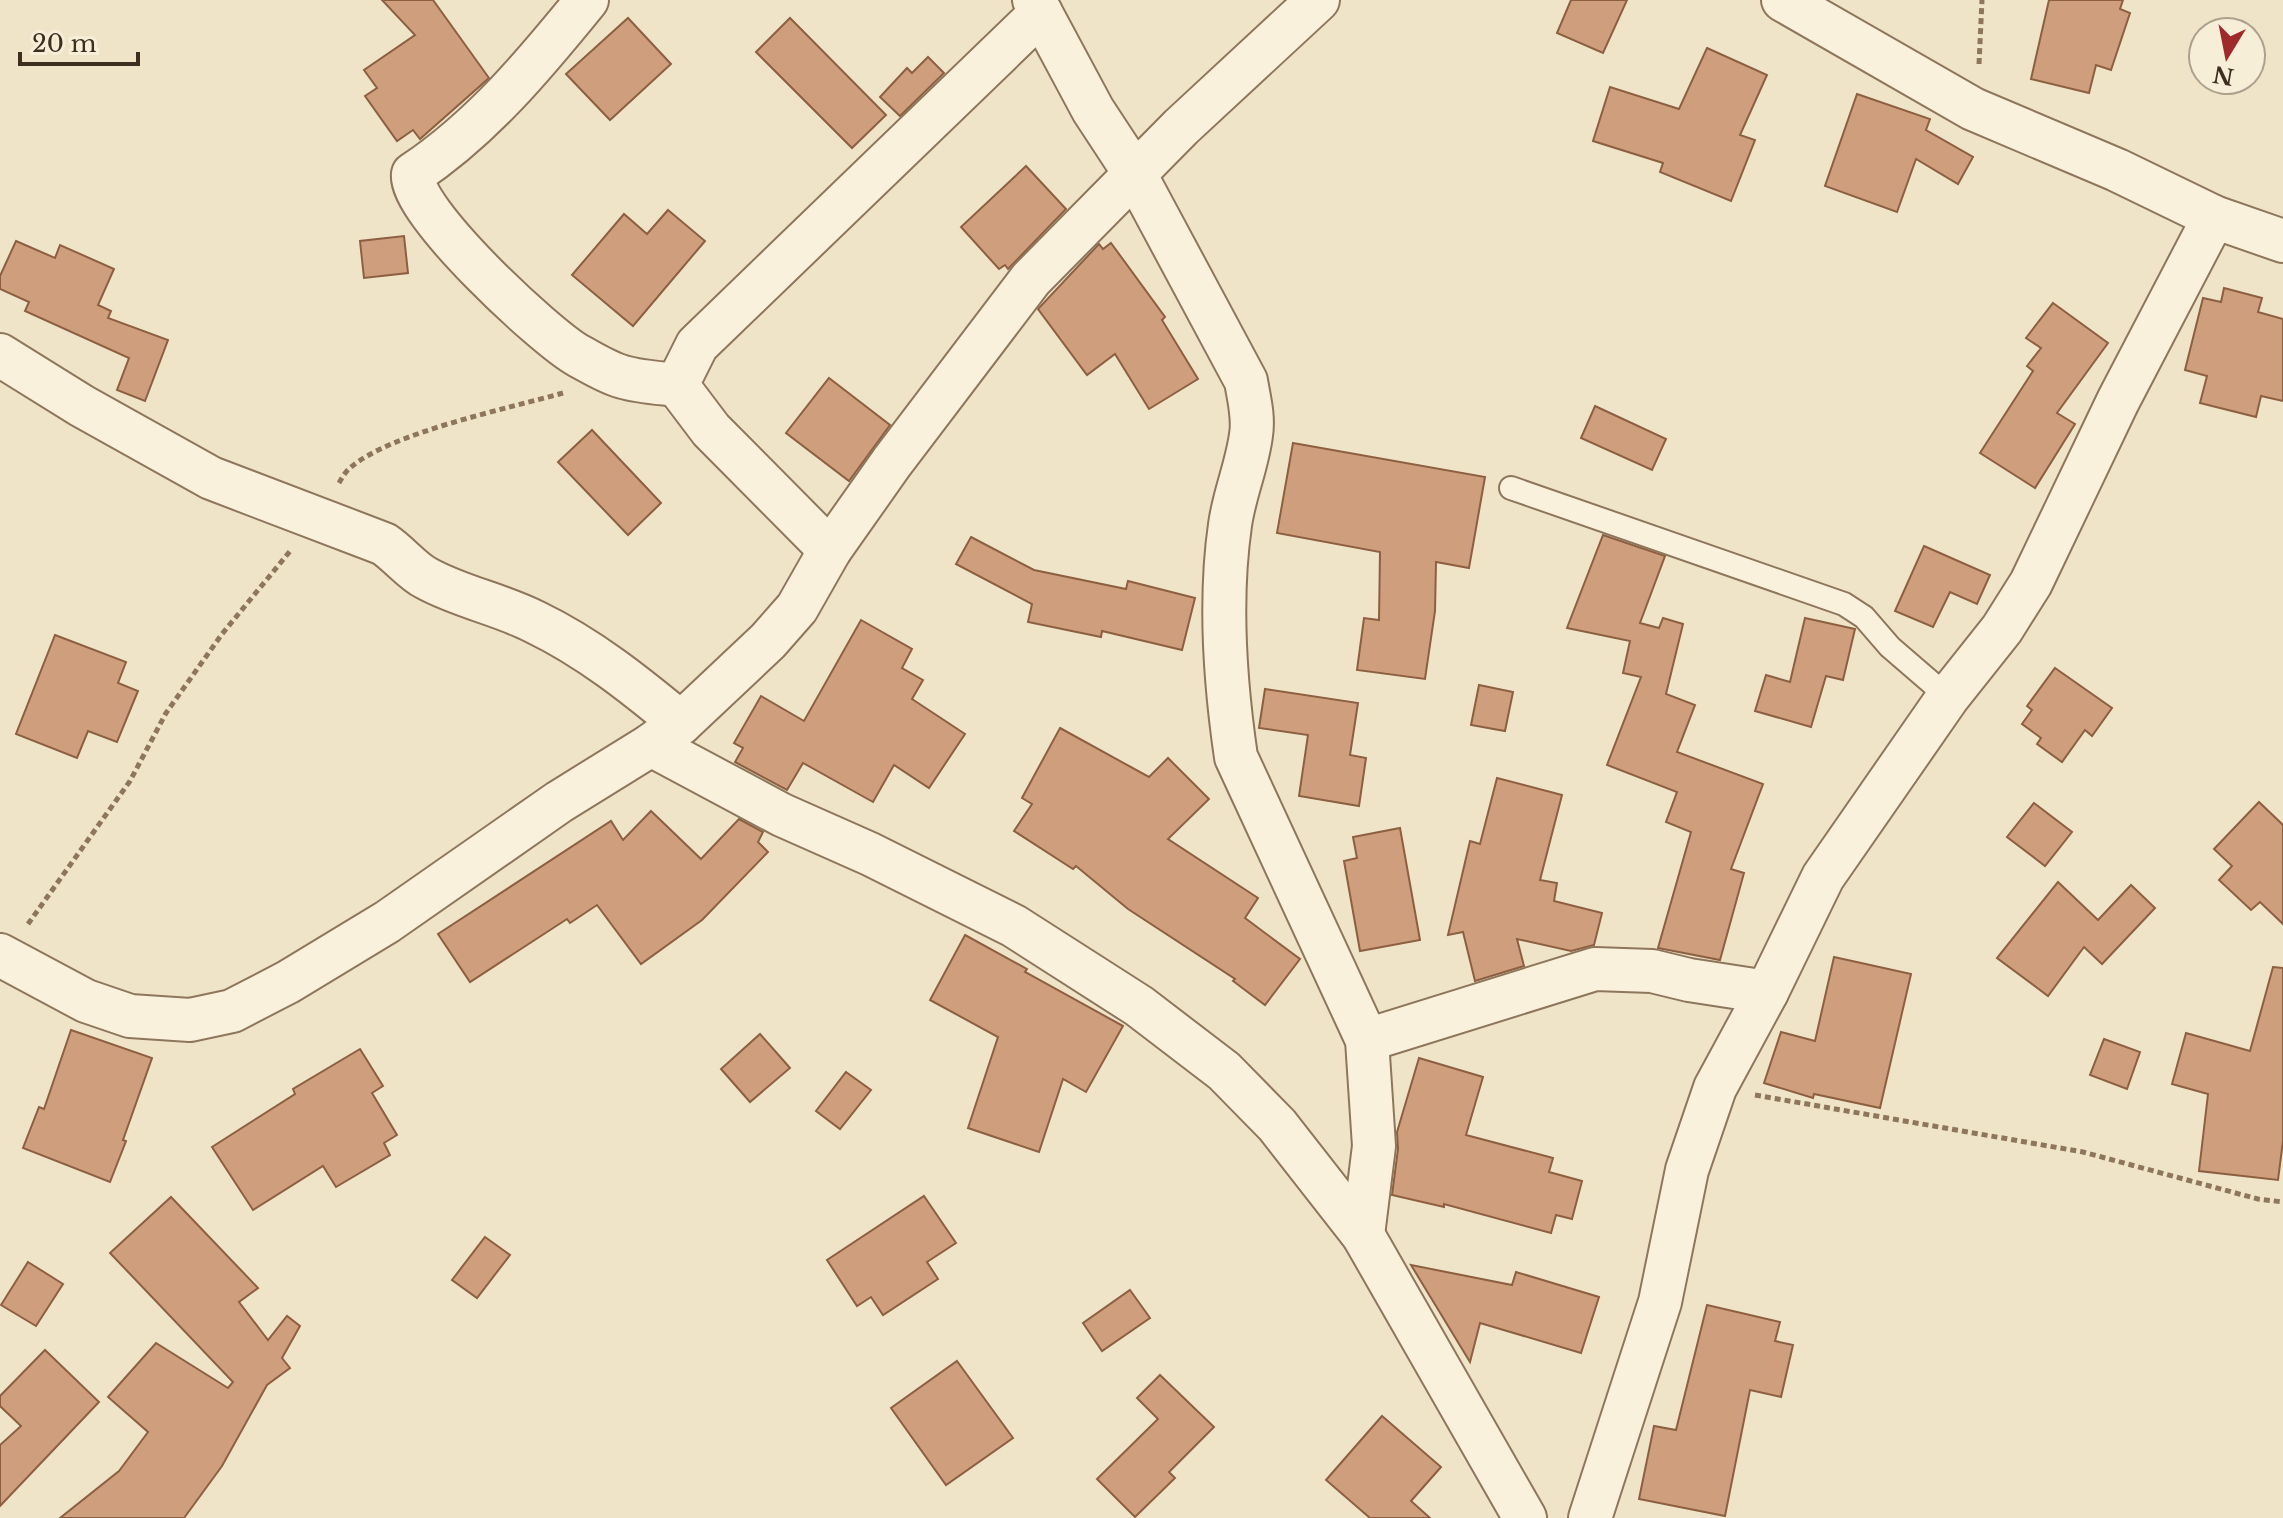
<svg xmlns="http://www.w3.org/2000/svg" width="2283" height="1518" font-family="'Libre Baskerville',serif">
<rect width="100%" height="100%" fill="#f0e4c8"/>
<g fill="#cf9f7d" stroke="#8d5f41" stroke-width="2">
<polygon points="382,0 433,0 489,78 420,139 413,130 397,141 365,96 377,88 364,70 415,35"/>
<polygon points="1571,0 1627,0 1603,53 1557,33"/>
<polygon points="2049,0 2123,0 2120,9 2130,13 2111,70 2096,65 2089,93 2031,79"/>
<polygon points="628,18 671,64 610,120 566,74"/>
<polygon points="790,18 886,115 852,148 756,52"/>
<polygon points="1707,48 1767,75 1740,135 1755,140 1731,201 1660,172 1663,163 1593,141 1610,87 1679,109"/>
<polygon points="928,57 944,73 900,116 880,97 907,68 912,73"/>
<polygon points="1857,94 1930,119 1926,130 1973,157 1958,184 1916,159 1897,212 1825,186"/>
<polygon points="1026,166 1066,209 1008,269 1005,265 999,269 961,227"/>
<polygon points="668,210 705,241 633,326 572,275 624,214 647,234"/>
<polygon points="404,236 408,273 364,278 360,241"/>
<polygon points="16,241 55,258 60,245 114,269 98,305 111,311 108,318 168,340 145,401 117,390 129,358 25,311 29,302 0,289 0,276"/>
<polygon points="1111,243 1165,317 1162,320 1198,379 1149,409 1115,354 1087,375 1038,309 1099,244 1103,249"/>
<polygon points="2224,288 2262,298 2258,312 2283,319 2283,401 2261,396 2256,417 2200,403 2207,376 2185,370 2203,298 2221,302"/>
<polygon points="2053,303 2108,343 2057,413 2075,424 2035,488 1980,453 2033,371 2027,366 2041,348 2026,338"/>
<polygon points="829,378 890,425 849,481 786,433"/>
<polygon points="1595,406 1666,439 1652,470 1581,438"/>
<polygon points="592,430 661,503 628,535 558,462"/>
<polygon points="1293,443 1485,477 1469,568 1436,562 1435,611 1425,679 1357,670 1364,618 1379,620 1380,552 1277,533"/>
<polygon points="1603,535 1665,556 1640,623 1659,628 1663,618 1683,624 1666,694 1695,705 1677,752 1763,784 1731,869 1744,873 1720,960 1658,948 1691,832 1666,822 1677,792 1607,765 1641,677 1623,673 1630,641 1567,628"/>
<polygon points="971,537 1034,570 1126,589 1128,581 1195,598 1182,650 1102,631 1101,637 1028,622 1032,604 956,564"/>
<polygon points="1924,546 1990,575 1977,604 1950,592 1933,627 1895,611"/>
<polygon points="1805,618 1855,629 1843,680 1826,676 1811,727 1755,711 1766,675 1790,682"/>
<polygon points="861,620 912,649 902,668 923,680 912,699 965,734 929,788 894,765 873,802 803,763 787,790 735,762 743,748 734,743 761,696 804,721"/>
<polygon points="55,635 126,662 118,683 138,691 117,742 88,731 77,758 16,734"/>
<polygon points="2055,668 2112,708 2092,736 2085,730 2062,762 2037,744 2041,738 2022,724 2032,710 2027,706"/>
<polygon points="1479,685 1513,692 1505,731 1471,725"/>
<polygon points="1265,689 1358,703 1350,755 1366,758 1359,806 1299,796 1308,735 1259,728"/>
<polygon points="1060,728 1149,777 1168,758 1209,799 1168,839 1258,898 1245,918 1300,959 1265,1005 1233,981 1235,979 1128,909 1076,866 1073,869 1014,831 1032,804 1022,798"/>
<polygon points="1497,778 1562,795 1540,880 1557,883 1554,901 1602,913 1594,945 1571,951 1517,939 1524,966 1475,981 1463,932 1448,935 1470,841 1480,844"/>
<polygon points="2259,802 2283,825 2283,924 2260,902 2251,910 2219,880 2232,866 2214,849"/>
<polygon points="2034,803 2072,832 2045,866 2007,837"/>
<polygon points="651,811 701,859 739,819 763,832 758,842 768,852 702,920 641,964 597,905 570,923 567,919 470,982 438,934 611,821 623,840"/>
<polygon points="1400,828 1420,940 1360,951 1344,861 1357,858 1353,837"/>
<polygon points="2058,882 2098,920 2131,885 2155,908 2102,964 2084,947 2048,996 1997,958"/>
<polygon points="965,935 1027,969 1025,972 1123,1026 1086,1092 1063,1079 1039,1152 968,1128 998,1037 930,1000"/>
<polygon points="1834,957 1911,974 1880,1108 1814,1094 1813,1098 1764,1083 1781,1032 1815,1041"/>
<polygon points="2273,967 2283,968 2283,1141 2278,1180 2199,1171 2208,1094 2172,1084 2186,1033 2250,1051"/>
<polygon points="71,1030 152,1058 123,1140 126,1141 110,1182 23,1148 39,1107 44,1109"/>
<polygon points="760,1034 790,1068 750,1102 721,1069"/>
<polygon points="2104,1039 2140,1052 2127,1089 2090,1075"/>
<polygon points="360,1049 383,1086 372,1093 397,1135 384,1143 390,1155 336,1187 323,1166 253,1210 212,1147 295,1094 293,1089"/>
<polygon points="1419,1058 1483,1077 1466,1135 1553,1158 1549,1172 1582,1181 1572,1219 1556,1215 1551,1233 1444,1204 1444,1207 1392,1195 1398,1149 1397,1132"/>
<polygon points="846,1072 871,1090 840,1129 816,1111"/>
<polygon points="924,1196 956,1243 927,1262 938,1279 883,1315 871,1297 857,1306 827,1260"/>
<polygon points="171,1197 258,1288 239,1302 268,1340 287,1316 300,1326 282,1358 290,1368 267,1385 222,1466 184,1518 60,1518 119,1471 148,1432 108,1397 156,1343 228,1388 233,1382 110,1253"/>
<polygon points="485,1237 510,1255 477,1298 452,1280"/>
<polygon points="28,1262 63,1284 36,1326 1,1305"/>
<polygon points="1411,1265 1512,1285 1516,1272 1599,1297 1581,1353 1480,1323 1470,1362"/>
<polygon points="1130,1290 1150,1318 1102,1351 1083,1323"/>
<polygon points="1707,1305 1780,1322 1775,1341 1793,1345 1781,1397 1750,1390 1725,1516 1639,1499 1654,1426 1676,1430"/>
<polygon points="45,1350 99,1402 0,1506 0,1445 21,1426 0,1406 0,1396"/>
<polygon points="957,1361 1013,1438 946,1485 891,1408"/>
<polygon points="1160,1375 1214,1427 1169,1472 1175,1478 1135,1517 1097,1479 1158,1419 1137,1398"/>
<polygon points="1382,1416 1441,1467 1411,1501 1430,1518 1370,1518 1326,1480"/>
</g>
<g fill="none" stroke-linecap="round" stroke-linejoin="round">
<g stroke="#8d765c" stroke-width="26">
<polyline id="service" points="1511,488 1844,604 1864,617 1890,647 1948,697"/>
</g>
<g stroke="#8d765c" stroke-width="46">
<g id="minor">
<path d="M587,0C535,64 482,128 413,174C407,209 546,338 579,356C592,363 608,373 623,377C640,382 660,383 677,385"/>
<path d="M1034,0L1093,110L1135,174L1246,381C1249,399 1254,417 1251,435C1247,466 1234,495 1230,525C1219,601 1225,682 1236,757L1367,1040L1374,1146L1363,1235"/>
<polyline points="1783,0 1973,109 2117,170 2214,217 2283,241"/>
<path d="M0,355L82,406L211,478L384,544C399,554 412,571 426,578C460,597 500,604 535,622C589,648 635,685 681,723"/>
<polyline points="830,550 711,430 677,385 697,345 1041,13"/>
<polyline points="651,745 782,815 870,854 1014,926 1139,1006 1224,1071 1277,1125 1363,1235 1525,1518"/>
<polyline points="0,955 86,1001 130,1016 190,1020 232,1011 288,982 387,922 559,802 651,745 681,723 768,641 797,608 830,550 892,462 1031,279 1181,127 1318,0"/>
<polyline points="1367,1040 1595,969 1652,971 1689,980 1767,992"/>
<polyline points="1590,1518 1660,1302 1687,1170 1715,1088 1767,992 1823,877 1948,697 2002,629 2031,583 2118,401 2214,217"/>
</g>
</g>
<g stroke="#8d765c" stroke-width="5" stroke-dasharray="6 4" stroke-linecap="butt">
<polyline points="1979,64 1982,0"/>
<path d="M339,483C342,478 345,472 350,468C389,433 510,408 563,393"/>
<polyline points="28,924 130,781 166,713 222,634 291,550"/>
<polyline points="1755,1095 2083,1152 2258,1199 2283,1202"/>
</g>
<use href="#service" stroke="#faf1dc" stroke-width="22"/>
<use href="#minor" stroke="#faf1dc" stroke-width="42"/>
</g>
<g transform="translate(2227 56) rotate(190)"><circle r="38" fill="#f7eed8" stroke="#ada18e" stroke-width="2"/>
<path d="M0-6L14 30L0 20L-14 30Z" fill="#9e2a2b"/>
<text y="-12" font-size="22" font-weight="bold" text-anchor="middle" fill="#3d2e20">N</text>
</g>
<path d="M20 52v12h118v-12" fill="none" stroke="#3d2e20" stroke-width="4"/>
<text x="32" y="52" font-size="24" fill="#3d2e20" stroke="#f7eed8" stroke-width="6" paint-order="stroke">20 m</text>
</svg>
